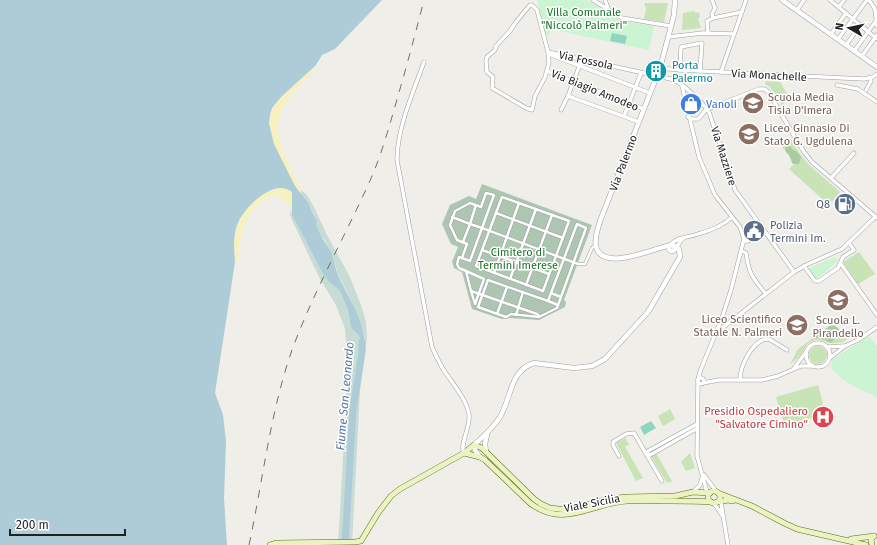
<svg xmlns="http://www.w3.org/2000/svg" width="877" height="545" font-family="'Fira Sans',sans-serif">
<rect width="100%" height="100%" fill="#f0eee8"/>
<g fill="#c8e3b5">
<polygon points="644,3 668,3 664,22 644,19 646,9"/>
<polygon points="694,11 695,13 699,12 700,17 698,18 701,28 682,30 683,13"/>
<polygon points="766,81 780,82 789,97 782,106 770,87 765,84"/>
<polygon points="790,138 800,154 808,164 840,192 829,205 789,169 795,163 782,147"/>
<polygon points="859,252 875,274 858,284 843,262"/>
<path d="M832,324L838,328L847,340C829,349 823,336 812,341C806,343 806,348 802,353C799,357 795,361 790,364L798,349Z"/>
<circle cx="818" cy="355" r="9"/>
<polygon points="818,385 823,404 819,416 785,426 776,397"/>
<polygon points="670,409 675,419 663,426 658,416"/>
<polygon points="626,438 627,442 630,444 625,447 643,478 636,481 616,443"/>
<polygon points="656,453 672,481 667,483 651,456"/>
<polygon points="690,453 695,468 686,471 681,462"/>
</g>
<g fill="#aacaa2">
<path d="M787,145H789L793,150L796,151L801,157L799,164H793C790,160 791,155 786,152L785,148Z"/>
<polygon points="832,324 838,328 843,337 843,338 837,335 832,342 829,343 825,339 823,340 817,338 811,340"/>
</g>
<polygon fill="#c7dcd4" points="301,190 307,195 314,207 327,235 350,277 362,308 366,322 367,337 360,391 352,545 338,545 348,370 345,329 336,305 320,279 292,220 290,214 291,209 292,215 323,274 329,282 339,290 341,294 348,310 351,328 359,336 361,348 365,348 364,333 348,294 338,274 332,255 325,240 320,236 317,230 315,215 311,210 309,204 301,195"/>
<g fill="#f7f0bf">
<path d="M316,65C309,78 301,83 292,94C263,130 286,154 301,190V195L295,186L274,144L269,123L270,115L276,103Z"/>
<path d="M284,188L292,192L291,209L287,203L277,195C269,195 264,199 258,205C241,222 240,239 238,262H235C235,253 233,243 235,234C239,210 260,190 284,188Z"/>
</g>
<polygon fill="#acc6b2" points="482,184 592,225 564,300 566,302 565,307 539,320 510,318 502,319 472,309 462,272 454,268 452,262 458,247 451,244 442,224 450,205 469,196 476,199"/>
<g fill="#cbf4d2">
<polygon points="537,0 587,0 621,21 654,26 649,50 560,31 560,29 551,27 549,35 545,35"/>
<polygon points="835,257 838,260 826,272 817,278 815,278 809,270 809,268"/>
<path d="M869,336L877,346V398C871,393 865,392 859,389C849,384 838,377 831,367L833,359Z"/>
</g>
<g fill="#90d5c0">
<polygon points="612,33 627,36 625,44 610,41"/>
<polygon points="651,421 656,428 644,435 640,427"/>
</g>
<path fill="#aecbd8" d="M0,0H382L335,49L322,55L316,65L281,97L272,108L270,115L269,123L274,144L295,186L309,204L311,210L317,220L316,222C318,235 326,242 332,254C334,261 335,268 338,275C345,292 373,334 362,352L359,336L351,328L348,310L341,294L339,290L329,282L323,274L292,215V192C274,177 243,208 237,225C233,237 234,249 235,262L215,393L223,415L226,441L224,498L227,545H0Z"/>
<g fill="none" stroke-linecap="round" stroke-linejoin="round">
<polyline stroke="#aecbd8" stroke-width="7" points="345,545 353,410 362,352 362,342"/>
<g stroke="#9e9e9e" stroke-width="3.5">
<g id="pedestrian">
<polygon points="502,197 569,221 543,291 476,266"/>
<polyline points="476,205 470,224 482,228 470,261 462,258 467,244 457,240 450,225 455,211 470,203 481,207 486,193 494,195 482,228 578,264 585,264 592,248 596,245"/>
<polyline points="496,213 563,238"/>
<polyline points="452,217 470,224 463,242"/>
<polygon points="577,224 586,228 557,308 539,317 511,314 506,317 478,307 488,280 548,301"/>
<polyline points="482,250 549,274"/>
<polyline points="462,258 459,257 457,264 459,268 466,271 471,291 537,314 539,316"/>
<polyline points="466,271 484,279 475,304 471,291"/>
<polyline points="494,273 519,203"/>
<polyline points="510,279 536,209"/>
<polyline points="526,285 552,215"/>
<polyline points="551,293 561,297"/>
<polyline points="548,301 558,305"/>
<polyline points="497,314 507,287"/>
<polyline points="516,315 523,292"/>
</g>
</g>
<g stroke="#9e9e9e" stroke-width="4.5">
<g id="minor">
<polyline points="593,0 622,18 671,26"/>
<polyline points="605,0 608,8"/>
<polyline points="830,0 877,39"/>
<polyline points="869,0 875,9 877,26"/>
<polygon points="530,5 532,5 537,10 548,52 549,63 545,77 535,96 532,110 526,108 492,88 493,77 487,72 486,61 487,57 495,50 496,46 510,31 516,22"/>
<polyline points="839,7 844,0"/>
<polyline points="797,10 804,0"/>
<polyline points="713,18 742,12"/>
<polyline points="708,33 707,21 713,18 712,14 715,8 712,0"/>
<polyline points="831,34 846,13"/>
<polyline points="668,37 703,33 734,34"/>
<polyline points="838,39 867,0"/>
<polyline points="846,45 861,25"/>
<polyline points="854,51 876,21"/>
<path d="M548,52L671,79C682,82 703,103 709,112L735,190L794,272"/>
<polyline points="549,54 650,93"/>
<polyline points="862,56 877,35"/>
<path d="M424,62C413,93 397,128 397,160L432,347C435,354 439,362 443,369C452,383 466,398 469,414C471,426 459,446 464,453"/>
<polyline points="660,68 680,70 864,79 873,77 877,74"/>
<polyline points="680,70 681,47 702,43 700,71"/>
<polyline points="547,71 644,109"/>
<polyline points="721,72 746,0"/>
<polyline points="837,85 858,89 877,102"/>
<polyline points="682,86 699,157 715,195 740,227 744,239 731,290 722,318 701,369 698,379"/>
<polyline points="866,90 871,81 870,77"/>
<polyline points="568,96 639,122"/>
<polyline points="561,110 568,96 582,59"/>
<polyline points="624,116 641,73"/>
<polyline points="688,117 692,119 698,119 707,109 713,107 759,89 765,89 769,93 793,134 804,152 812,162 877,218"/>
<polyline points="831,178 854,153"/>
<polyline points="744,241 748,241 766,233"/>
<path d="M670,246C676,236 688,238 698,234C709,231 724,225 732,217"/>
<polyline points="675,250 681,240 684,238"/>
<path d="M742,251L746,253C749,274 752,277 765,293"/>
<polyline points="841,264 877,315"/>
<polyline points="804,266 815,281 819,281 838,268 843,257 854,250 849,243"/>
<polyline points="717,332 794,272 808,264 842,249 875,217"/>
<circle cx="818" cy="355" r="12"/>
<polyline points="826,347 844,346"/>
<polyline points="830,358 845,346 858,340 877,327"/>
<polyline points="794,368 806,352"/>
<circle cx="701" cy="381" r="3"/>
<polyline points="698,380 697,456 708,496"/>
<path d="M740,380C740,366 753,338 769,339L787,350"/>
<polyline points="703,383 719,380 762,380 778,376 801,366 813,366"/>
<polyline points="696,429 650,455 647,454 648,451 697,424"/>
<polyline points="619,456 613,445 613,442 626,434 634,433 662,481"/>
<polyline points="704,475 716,491"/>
<polyline points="693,492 700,485 702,478"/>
<polyline points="720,497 728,545"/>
<polyline points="711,502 716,506 722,515"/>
</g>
</g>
<g stroke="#9e9e9e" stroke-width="5.5">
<g id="tertiary">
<polyline points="782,0 877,67"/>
<circle cx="672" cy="248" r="3"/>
<path d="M671,245C655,248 601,273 596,246C594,238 598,229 600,221L660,68L674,15L675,0"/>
<polyline points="486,452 485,444 487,434"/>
<path d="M480,457L475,450L474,445C483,437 493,428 500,417C511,399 510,370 534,363L574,368L592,366L605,359L648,312L680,257L679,249L674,246"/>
</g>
</g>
<g stroke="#5b6d12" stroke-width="6">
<g id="secondary">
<path d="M464,453L480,457L485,460L530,503C564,529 591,503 627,501C642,500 656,501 671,501C684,501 697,501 711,502"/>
<circle cx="714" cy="497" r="6"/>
<polyline points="718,493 752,506 784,523 797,529 866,545"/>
<polyline points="717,502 728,500 733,501"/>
<polyline points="851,539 874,536"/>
<polyline points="270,545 277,543 355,542 361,541 378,513 391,496 400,489 464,453 474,445 482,448 534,499 541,504 550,508 567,510 609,499 627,497 675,496 693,492 710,493"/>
<polyline points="872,545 871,539 874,536"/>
</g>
</g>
<use href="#pedestrian" stroke="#fff" stroke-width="2.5"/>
<use href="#minor" stroke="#fff" stroke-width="3.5"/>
<use href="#tertiary" stroke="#fff" stroke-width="4.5"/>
<use href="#secondary" stroke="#ecf3c3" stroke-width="5"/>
<path stroke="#6f6f6f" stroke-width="1" stroke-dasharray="8 8" stroke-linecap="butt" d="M249,545C263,480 270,413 292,350C314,290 347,233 373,174C385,144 393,113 402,82C410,54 417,27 424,0"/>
</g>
<defs>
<g id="building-disc" transform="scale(1.15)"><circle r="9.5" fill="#0f9aa8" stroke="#fff"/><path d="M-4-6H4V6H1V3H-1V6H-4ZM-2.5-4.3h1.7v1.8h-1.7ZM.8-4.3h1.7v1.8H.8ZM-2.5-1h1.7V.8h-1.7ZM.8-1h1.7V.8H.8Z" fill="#fff"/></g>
<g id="school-disc" transform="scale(1.15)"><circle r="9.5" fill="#8d6e63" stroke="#fff"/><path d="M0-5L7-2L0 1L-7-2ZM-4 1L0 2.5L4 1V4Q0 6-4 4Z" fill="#fff"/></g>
<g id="shop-disc" transform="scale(1.15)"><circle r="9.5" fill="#3f7fe0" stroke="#fff"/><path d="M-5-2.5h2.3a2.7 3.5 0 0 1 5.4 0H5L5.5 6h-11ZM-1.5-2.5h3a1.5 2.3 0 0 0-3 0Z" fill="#fff"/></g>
<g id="university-disc" transform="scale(1.15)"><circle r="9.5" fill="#8d6e63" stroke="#fff"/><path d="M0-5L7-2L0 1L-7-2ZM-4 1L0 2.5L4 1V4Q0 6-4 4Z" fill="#fff"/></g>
<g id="fuel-disc" transform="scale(1.15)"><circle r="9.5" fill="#5c6f8a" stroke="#fff"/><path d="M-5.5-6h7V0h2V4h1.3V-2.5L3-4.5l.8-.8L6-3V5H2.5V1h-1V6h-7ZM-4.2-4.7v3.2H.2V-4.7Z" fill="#fff"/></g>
<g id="civic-disc" transform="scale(1.15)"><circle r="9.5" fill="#5c6f8a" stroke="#fff"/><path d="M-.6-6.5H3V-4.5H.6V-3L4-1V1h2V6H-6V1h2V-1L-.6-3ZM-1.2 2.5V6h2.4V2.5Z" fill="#fff"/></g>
<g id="hospital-disc" transform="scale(1.15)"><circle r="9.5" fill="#e0444e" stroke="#fff"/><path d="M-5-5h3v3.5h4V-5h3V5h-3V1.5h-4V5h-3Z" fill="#fff"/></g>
</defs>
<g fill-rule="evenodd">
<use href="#building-disc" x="656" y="71"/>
<use href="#school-disc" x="753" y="103"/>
<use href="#shop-disc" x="691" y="104"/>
<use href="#university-disc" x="749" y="134"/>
<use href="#fuel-disc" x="845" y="204"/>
<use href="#civic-disc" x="754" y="231"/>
<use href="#school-disc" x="838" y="300"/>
<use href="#university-disc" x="797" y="325"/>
<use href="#hospital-disc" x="823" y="417"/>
</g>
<g text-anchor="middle" stroke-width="3" stroke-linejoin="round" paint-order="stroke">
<g font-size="11" fill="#197429" stroke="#fff">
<text x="584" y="16">Villa Comunale<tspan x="584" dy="13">"Niccolò Palmeri"</tspan></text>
<text x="518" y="256">Cimitero di<tspan x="518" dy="13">Termini Imerese</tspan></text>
</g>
<g font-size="11" fill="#212121" stroke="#fff">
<text transform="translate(586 60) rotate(12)" y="4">Via Fossola</text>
<text transform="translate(769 75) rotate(3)" y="4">Via Monachelle</text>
<text transform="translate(595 90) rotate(22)" y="4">Via Biagio Amodeo</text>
<text transform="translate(724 156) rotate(72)" y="4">Via Mazziere</text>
<text transform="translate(623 163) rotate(-69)" y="4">Via Palermo</text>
<text transform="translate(592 503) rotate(-11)" y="4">Viale Sicilia</text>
</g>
<g font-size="11" fill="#0d838f" stroke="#fff" text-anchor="start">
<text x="672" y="69">Porta<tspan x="672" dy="13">Palermo</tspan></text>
</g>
<g font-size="11" fill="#785e54" stroke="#fff" text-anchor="start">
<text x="768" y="101">Scuola Media<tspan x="768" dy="13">Tisia D'Imera</tspan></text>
<text x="764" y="132">Liceo Ginnasio Di<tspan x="764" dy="13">Stato G. Ugdulena</tspan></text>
<text x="782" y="323" text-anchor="end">Liceo Scientifico<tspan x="782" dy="13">Statale N. Palmeri</tspan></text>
<text x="838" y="324" text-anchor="middle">Scuola L.<tspan x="838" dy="13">Pirandello</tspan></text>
</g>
<g font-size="11" fill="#366cbe" stroke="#fff" text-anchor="start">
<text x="706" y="108">Vanoli</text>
</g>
<g font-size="11" fill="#4e5e75" stroke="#fff" text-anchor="end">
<text x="830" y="208">Q8</text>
<text x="770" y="229" text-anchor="start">Polizia<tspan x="770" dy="13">Termini Im.</tspan></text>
</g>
<g font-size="11" fill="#be3a42" stroke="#fff" text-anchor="end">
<text x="808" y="415">Presidio Ospedaliero<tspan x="808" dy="13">"Salvatore Cimino"</tspan></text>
</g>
<g font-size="12" font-style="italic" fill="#5778a6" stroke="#fff">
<text transform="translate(345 396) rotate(-85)" y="4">Fiume San Leonardo</text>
</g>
</g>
<g transform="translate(849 28) rotate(279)" stroke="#ffffff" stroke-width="3" paint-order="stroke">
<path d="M0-3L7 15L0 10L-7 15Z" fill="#212121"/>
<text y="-6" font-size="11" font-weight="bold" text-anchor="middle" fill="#212121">N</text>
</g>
<path d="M10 529v6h115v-6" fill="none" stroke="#212121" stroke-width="2"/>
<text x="16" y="529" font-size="12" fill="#212121" stroke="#ffffff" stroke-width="3" paint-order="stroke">200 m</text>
</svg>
